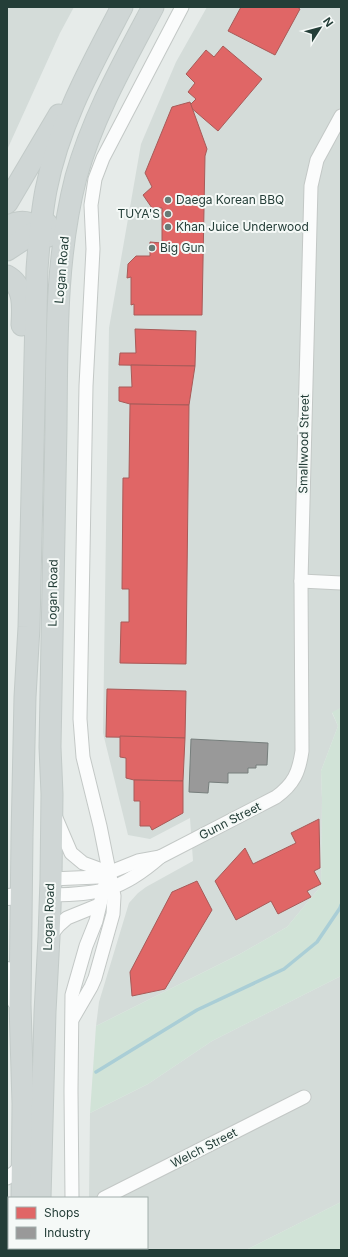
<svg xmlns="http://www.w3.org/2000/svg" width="348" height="1257" font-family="Inter,sans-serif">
<rect width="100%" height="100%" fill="#e6ebe9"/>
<g fill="#d4dcd9">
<polygon points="7,7 74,7 60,33 7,150"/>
<polygon points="207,7 341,7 341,708 332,713 338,726 321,771 322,799 321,886 287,927 240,954 96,1026 99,1002 129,903 138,893 146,887 193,861 190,818 150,839 128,835 103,733 109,328 141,144 176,62"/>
<polygon points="341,976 341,1202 246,1250 88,1250 88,1248 147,1248 147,1198 89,1198 90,1113 148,1084 212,1041"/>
</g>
<g fill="#d1e3d7">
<polygon points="341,708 341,976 212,1041 148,1084 90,1113 96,1026 240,954 287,927 321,886 322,799 321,771 338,726 332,712"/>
<polygon points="341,1202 341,1250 246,1250"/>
</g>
<g fill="#e06666" stroke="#a85a58">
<polygon points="241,7 297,7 300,9 275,55 228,31"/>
<polygon points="223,46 262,79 218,131 189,106 196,99 188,92 195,83 186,74 206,50 214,57"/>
<polygon points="190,102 207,149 205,156 202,315 134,315 134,304 131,305 131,277 127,278 128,264 136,256 150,256 150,242 162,243 162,208 152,208 143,195 152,187 145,173 172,107"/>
<polygon points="135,329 196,331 195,366 119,365 120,353 136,353"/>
<polygon points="131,365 195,366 189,405 130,404 119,401 119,387 132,387"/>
<polygon points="130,404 189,405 186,664 120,663 121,622 129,622 129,589 122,589 123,478 129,478"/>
<polygon points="107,689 186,691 185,738 106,737"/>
<polygon points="120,736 185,738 183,781 134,780 126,778 126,758 120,757"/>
<polygon points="134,780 183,781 183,813 152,830 150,826 140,826 140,801 134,801"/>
<polygon points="319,819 320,868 314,871 321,884 307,891 311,897 278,914 271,901 236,920 215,881 245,848 253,864 296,843 291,833"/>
<polygon points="197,881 212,910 165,989 132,996 130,972 172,892"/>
</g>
<polygon fill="#999" stroke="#767e7c" points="191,739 268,743 267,765 256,765 256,768 248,768 248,773 228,773 228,783 209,782 208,793 189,792"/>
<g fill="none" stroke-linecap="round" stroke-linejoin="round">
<polyline stroke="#aaced6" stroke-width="3.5" points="96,1072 197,1010 284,969 317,942 340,908 341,905"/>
<g stroke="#c3c8c6" stroke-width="15">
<g id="minor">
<polyline points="301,581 341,583"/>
<polyline points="56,818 71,853 83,863 110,873"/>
<polyline points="51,879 98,877 138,861 160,857"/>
<path d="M50,895C100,894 121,891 160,857L276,797C294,784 299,772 302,751L301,581L311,186L317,160L341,116"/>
<polyline points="49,937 59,925 67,918 99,905"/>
<polyline points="73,1018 91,987 95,978 113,914 114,896 100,826 83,757 80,719 86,386 93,249 91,205 95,179 103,158 182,7"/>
<polyline points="7,1178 15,1172 22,1164"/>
<polyline points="72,1198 71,1091 72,995 86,946 96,921 105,884"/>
<polyline points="104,1198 304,1097"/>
<polyline points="72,1248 72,1250"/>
</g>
</g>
<g stroke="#c3c8c6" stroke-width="18">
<g id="tertiary">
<polyline points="7,897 22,896"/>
<polyline points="7,970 15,1001"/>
</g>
</g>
<g stroke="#c2cac8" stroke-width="23">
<g id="primary">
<polyline points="7,203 59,115"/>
<path d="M7,227C24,217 35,224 49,236"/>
<polyline points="7,250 47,224"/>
<path d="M7,276C25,286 23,308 22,325"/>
<path d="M22,1198L23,1104L20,1004L22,837L25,697L29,627L37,269C39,242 41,216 46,190C59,123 91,66 122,7"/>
<path d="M40,1198L45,1012L49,937L51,879L52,794L50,747C52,640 54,534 56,427C57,344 55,258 76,177C93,116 124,62 153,7"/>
<polyline points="20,1250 20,1248"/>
<polyline points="40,1250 40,1248"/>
</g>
</g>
<use href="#minor" stroke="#fbfcfc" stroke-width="13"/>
<use href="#tertiary" stroke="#fbfcfc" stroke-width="16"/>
<use href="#primary" stroke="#cfd6d5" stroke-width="21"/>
</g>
<g fill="#687b76" stroke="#f5f9f7" stroke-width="1.5">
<circle cx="168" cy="200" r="4"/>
<circle cx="168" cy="214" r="4"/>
<circle cx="168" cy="227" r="4"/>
<circle cx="152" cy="248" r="4"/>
</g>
<g text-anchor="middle" stroke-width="4" stroke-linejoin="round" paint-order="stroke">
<g font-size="12" fill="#243e38" stroke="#f5f9f7" text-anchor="start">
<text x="176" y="204">Daega Korean BBQ</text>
<text x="160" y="218" text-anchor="end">TUYA'S</text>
<text x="176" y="231">Khan Juice Underwood</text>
<text x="160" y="252">Big Gun</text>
</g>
<g font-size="12" fill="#243e38" stroke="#f5f9f7">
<text transform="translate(62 270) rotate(-85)" y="4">Logan Road</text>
<text transform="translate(304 444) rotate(-89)" y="4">Smallwood Street</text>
<text transform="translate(53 593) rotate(-89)" y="4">Logan Road</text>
<text transform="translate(230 821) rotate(-27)" y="4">Gunn Street</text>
<text transform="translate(49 917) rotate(-88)" y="4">Logan Road</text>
<text transform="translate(204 1148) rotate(-27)" y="4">Welch Street</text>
</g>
</g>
<rect width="348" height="1257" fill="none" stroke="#243e38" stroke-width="16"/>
<rect x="8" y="1197" width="140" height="52" fill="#f5f9f7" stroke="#a1aeab"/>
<rect x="16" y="1207" width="20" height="12" fill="#e06666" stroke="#a1aeab"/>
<text x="44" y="1217" font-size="12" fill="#243e38">Shops</text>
<rect x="16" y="1227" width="20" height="12" fill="#999999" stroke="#a1aeab"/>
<text x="44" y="1237" font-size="12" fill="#243e38">Industry</text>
<g transform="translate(320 28) rotate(54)" stroke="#f5f9f7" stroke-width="3" paint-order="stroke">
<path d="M0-3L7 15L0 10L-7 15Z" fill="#243e38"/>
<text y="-6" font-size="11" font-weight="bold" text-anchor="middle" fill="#243e38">N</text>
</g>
</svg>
